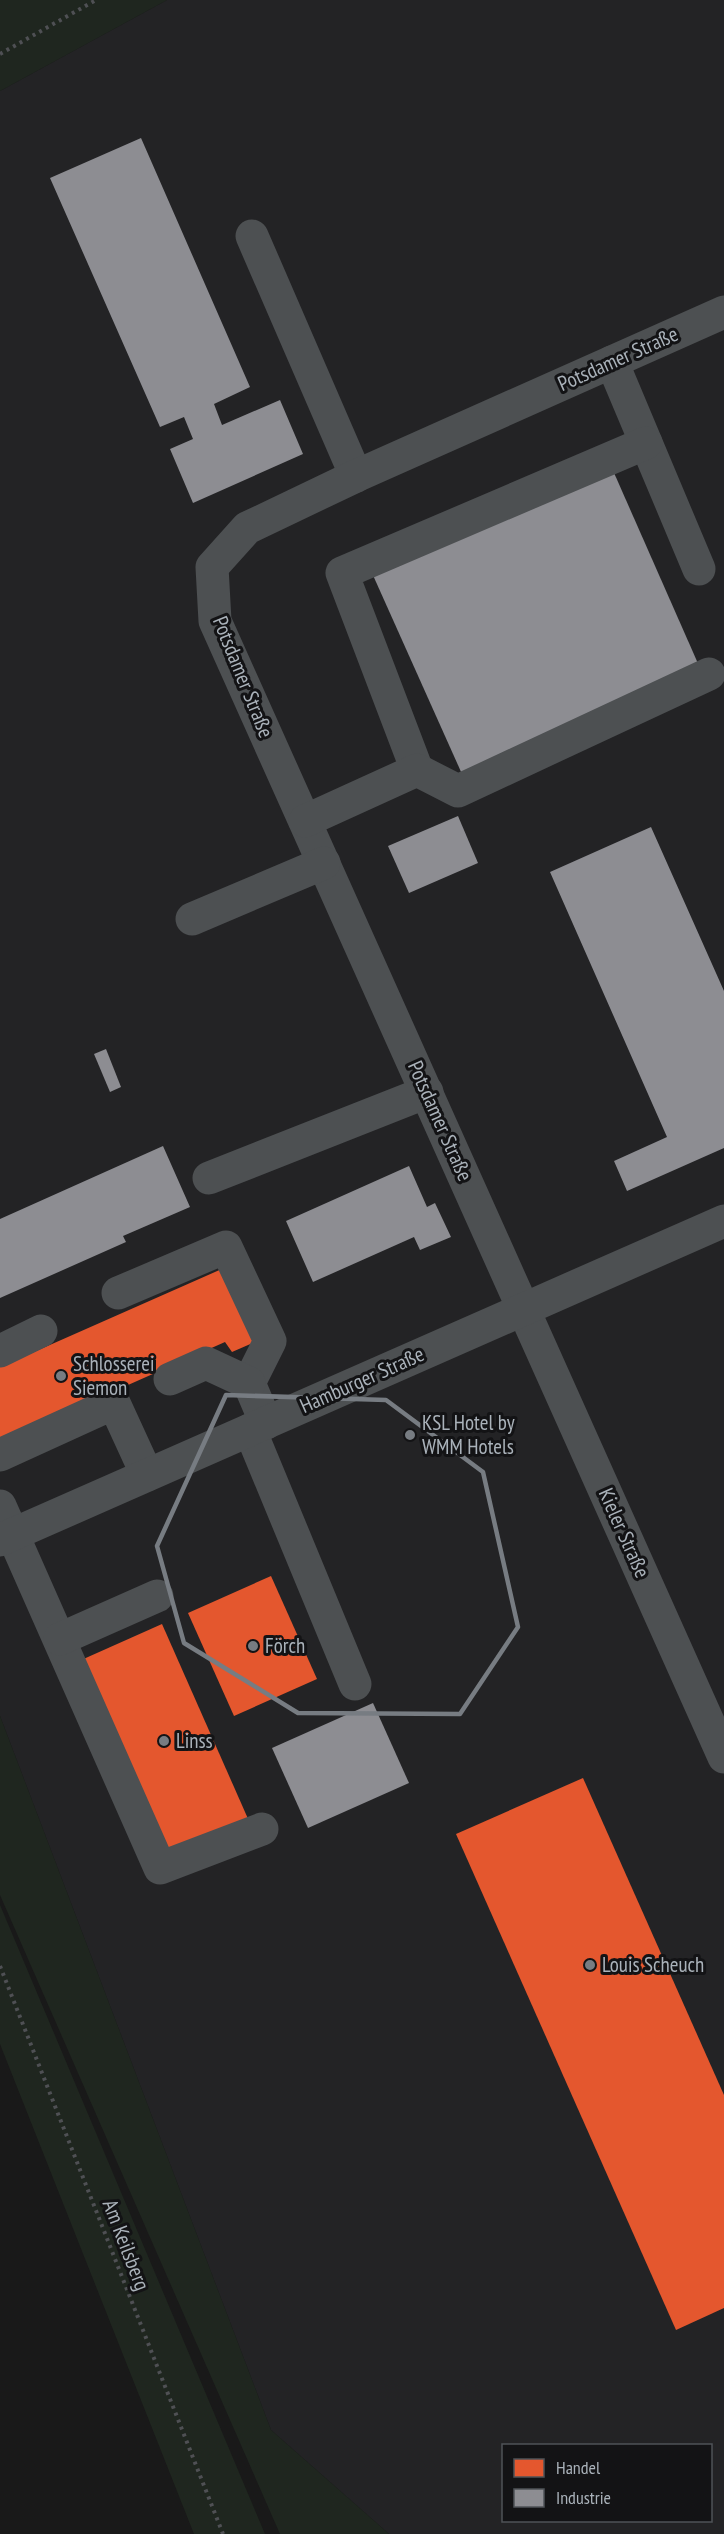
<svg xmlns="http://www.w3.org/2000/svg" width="724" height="2534" font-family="'PT Sans Narrow',sans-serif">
<rect width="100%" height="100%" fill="#191919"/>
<path fill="#232325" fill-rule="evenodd" d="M167,0H724V2534H389L271,2430L0,1716V91ZM504,2446H710V2520H504Z"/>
<g fill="#1f261f">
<polygon points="0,0 167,0 0,91"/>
<polygon points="0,1716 271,2430 389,2534 280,2534 0,1895"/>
<polygon points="0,1905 265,2534 266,2534 194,2534 0,2044"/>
</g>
<g fill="#e4572e">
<polygon points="224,1268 255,1342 232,1352 225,1342 4,1440 0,1445 0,1367"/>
<polygon points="271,1576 317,1679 234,1716 188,1613"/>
<polygon points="162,1624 249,1821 165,1858 79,1661"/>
<polygon points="583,1778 724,2095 724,2308 676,2330 456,1834"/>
</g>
<g fill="#8d8d92">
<polygon points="141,138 250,387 214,404 222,425 280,400 303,454 193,503 170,449 193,439 184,417 160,427 50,178"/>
<polygon points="611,466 700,668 462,774 372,573"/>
<polygon points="458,816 478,863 409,893 388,846"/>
<polygon points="651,827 724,991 724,1148 627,1191 614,1161 667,1137 550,872"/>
<polygon points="106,1049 121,1087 110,1092 94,1054"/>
<polygon points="163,1146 190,1207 123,1236 126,1242 0,1298 0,1219"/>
<polygon points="409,1166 427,1207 435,1203 451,1237 420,1250 414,1237 313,1282 286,1221"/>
<polygon points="373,1703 409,1783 308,1828 272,1748"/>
</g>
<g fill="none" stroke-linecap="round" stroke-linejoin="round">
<g stroke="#4f5054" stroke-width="4" stroke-dasharray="3 4.5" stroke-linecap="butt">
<polyline points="0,54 96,0"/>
<polyline points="0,1966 223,2534"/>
</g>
<g stroke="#4d5052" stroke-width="33">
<polyline points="252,236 356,476"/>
<polyline points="724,312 356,476 247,528 212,567 215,621 724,1757"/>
<polyline points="612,362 699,569"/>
<polyline points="417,770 342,573 646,443"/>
<polyline points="305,821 417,770 458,791 709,674"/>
<polyline points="192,919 324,863"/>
<polyline points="209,1178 427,1092"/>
<polyline points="118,1293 226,1247 270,1341 249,1383 266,1423"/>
<polyline points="0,1351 41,1331"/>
<polyline points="170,1379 206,1363 249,1383"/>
<polyline points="250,1430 355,1684"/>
<polyline points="0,1455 114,1403 147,1475"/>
<polyline points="0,1506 160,1868 262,1829"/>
<polyline points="0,1540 724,1221"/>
<polyline points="60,1639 157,1596"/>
</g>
</g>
<path fill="none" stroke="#777c82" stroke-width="4.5" stroke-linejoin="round" d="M226,1395L386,1400L483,1472L518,1627L460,1714L298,1713L184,1643L157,1546Z"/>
<g fill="#777c82" stroke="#131315" stroke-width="2">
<circle cx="61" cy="1376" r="6"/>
<circle cx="410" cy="1435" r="6"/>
<circle cx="253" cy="1646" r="6"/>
<circle cx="164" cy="1741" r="6"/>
<circle cx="590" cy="1965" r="6"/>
</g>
<g text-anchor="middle" stroke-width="6" stroke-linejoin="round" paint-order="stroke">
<g font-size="21" fill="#aab2ba" stroke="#131315">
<text transform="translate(618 359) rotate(-24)" y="7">Potsdamer Straße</text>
<text transform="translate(243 677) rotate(68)" y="7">Potsdamer Straße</text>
<text transform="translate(440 1121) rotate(66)" y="7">Potsdamer Straße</text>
<text transform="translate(362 1380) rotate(-24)" y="7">Hamburger Straße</text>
<text transform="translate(624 1533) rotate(66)" y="7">Kieler Straße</text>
<text transform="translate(126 2245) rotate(69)" y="7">Am Keilsberg</text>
</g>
<g font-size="21" fill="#aab2ba" stroke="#131315" text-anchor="start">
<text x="73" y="1371">Schlosserei<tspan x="73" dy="24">Siemon</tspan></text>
<text x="422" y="1430">KSL Hotel by<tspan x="422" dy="24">WMM Hotels</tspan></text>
<text x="265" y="1653">Förch</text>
<text x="176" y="1748">Linss</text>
<text x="602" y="1972">Louis Scheuch</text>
</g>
</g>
<rect x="502" y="2444" width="210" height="78" fill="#131315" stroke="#4f5357" stroke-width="1.5"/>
<rect x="514" y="2459" width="30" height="18" fill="#e4572e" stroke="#4f5357" stroke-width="1.5"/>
<text x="556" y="2474" font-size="18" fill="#aab2ba">Handel</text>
<rect x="514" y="2489" width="30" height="18" fill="#8d8d92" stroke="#4f5357" stroke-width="1.5"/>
<text x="556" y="2504" font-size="18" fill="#aab2ba">Industrie</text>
</svg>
